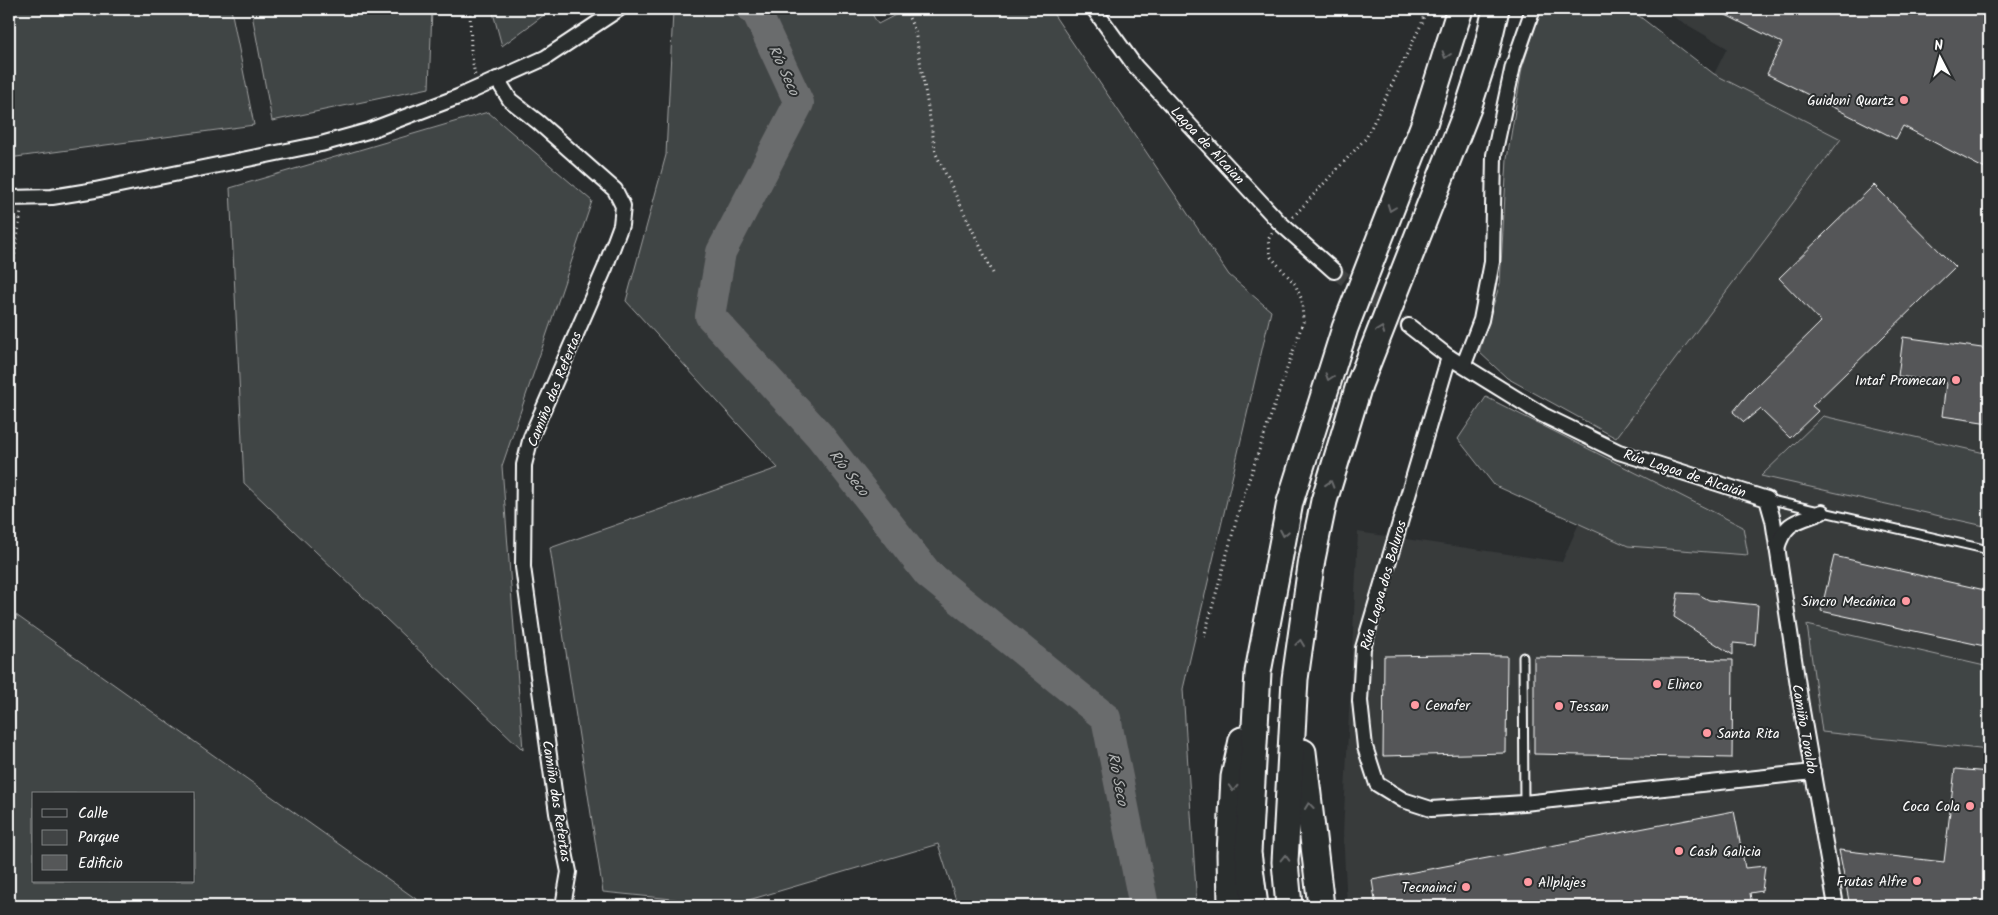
<svg xmlns="http://www.w3.org/2000/svg" width="1998" height="915" font-family="Kalam,sans-serif">
<rect width="100%" height="100%" fill="#2a2d2e"/>
<filter id="ink" filterUnits="userSpaceOnUse"><feTurbulence type="fractalNoise" baseFrequency=".02" numOctaves="2"/><feDisplacementMap in="SourceGraphic" scale="10" xChannelSelector="R" yChannelSelector="G"/><feConvolveMatrix kernelMatrix="1 2 1 2 8 2 1 2 1" color-interpolation-filters="sRGB"/></filter>
<g filter="url(#ink)">
<polygon fill="#373a3b" points="1660,9 1989,9 1989,906 1347,906 1343,833 1358,532 1562,562 1616,438 1840,139 1714,74 1727,48"/>
<g fill="#414445" stroke="#a0a2a2" fill-rule="evenodd">
<polygon points="9,9 231,9 254,125 9,158"/>
<polygon points="251,9 432,9 429,88 272,121"/>
<polygon points="492,9 552,9 502,46"/>
<polygon points="675,9 869,9 878,24 907,9 1050,9 1229,275 1271,311 1183,689 1197,906 958,906 938,844 732,905 603,892 550,548 778,468 626,301 666,155 673,11"/>
<polygon points="1541,9 1630,9 1714,74 1841,139 1616,438 1507,378 1479,352 1500,283 1507,159 1522,68"/>
<polygon points="488,112 592,201 502,466 523,750 244,483 230,188"/>
<polygon points="1486,397 1743,527 1748,555 1628,546 1494,485 1458,439"/>
<polygon points="1823,416 1989,454 1989,527 1761,476"/>
<path d="M16,615L426,906H9V676ZM34,794H194V881H34Z"/>
<polygon points="1807,625 1989,667 1989,750 1822,732"/>
</g>
<g fill="none" stroke-linecap="round" stroke-linejoin="round">
<polyline stroke="#6a6c6d" stroke-width="30" points="752,9 757,13 799,103 721,252 710,316 819,435 928,574 1106,718 1144,906"/>
</g>
<g fill="#555758" stroke="#fff">
<polygon points="1714,9 1989,9 1989,171 1903,126 1896,139 1767,74 1782,43"/>
<polygon points="1874,185 1955,267 1812,406 1818,411 1790,438 1760,409 1744,422 1733,412 1747,395 1821,322 1779,278"/>
<polygon points="1903,337 1989,349 1989,423 1942,416 1946,383 1898,376"/>
<polygon points="1834,556 1989,591 1989,647 1821,611"/>
<polygon points="1678,593 1698,594 1709,600 1758,605 1755,645 1733,643 1733,655 1674,617"/>
<polygon points="1448,655 1507,656 1506,753 1383,756 1384,656"/>
<polygon points="1534,657 1733,660 1732,758 1534,754"/>
<polygon points="1955,769 1989,772 1989,906 1850,906 1839,850 1944,862"/>
<polygon points="1734,811 1745,868 1765,866 1762,891 1750,893 1752,906 1376,906 1372,880"/>
</g>
<g fill="none" stroke-linecap="round" stroke-linejoin="round">
<polyline stroke="#3f4243" stroke-width="14" stroke-dasharray="14 7" stroke-linecap="butt" points="1334,271 1409,326"/>
<g stroke="#fff" stroke-width="11">
<g id="lane">
<polyline points="1767,499 1989,550"/>
<polyline points="1523,657 1524,803"/>
</g>
</g>
<g stroke="#fff" stroke-width="18">
<g id="street">
<polyline points="1094,9 1135,66 1279,222 1334,271"/>
<polyline points="497,79 510,100 538,122 615,190 623,206 621,225 605,268 531,437 524,465 523,567 557,813 569,872 563,906"/>
<polyline points="9,198 52,197 95,190 321,144 368,131 458,97 545,58 619,9"/>
<polyline points="1409,326 1449,357 1543,415 1619,452 1767,499 1773,520 1801,705 1836,906"/>
<polyline points="1449,357 1363,648 1360,701 1365,747 1377,784 1403,800 1431,809 1524,803 1813,772"/>
<polyline points="1464,364 1481,320 1492,262 1494,155 1513,66 1533,9"/>
<path d="M1777,548C1786,520 1797,522 1822,512"/>
</g>
</g>
<g stroke="#fff" stroke-width="29">
<g id="highway">
<polyline points="1303,752 1321,906"/>
<polyline points="1231,906 1230,854 1234,777 1242,740"/>
<polyline points="1255,906 1248,853 1258,672 1290,502 1345,328 1424,124 1460,9"/>
<polyline points="1289,906 1285,862 1295,679 1312,559 1324,501 1359,385 1468,108 1486,52 1496,9"/>
</g>
</g>
<g stroke="#fff" stroke-width="3" stroke-dasharray="1 4" stroke-linecap="butt">
<polyline points="470,9 471,51 475,76"/>
<polyline points="905,9 915,31 936,154 993,273"/>
<polyline points="1293,217 1366,138 1422,23 1425,9"/>
<polyline points="9,294 21,211"/>
<polyline points="1204,637 1241,503 1303,322 1302,300 1295,284 1271,257 1268,240 1272,233"/>
</g>
<use href="#lane" stroke="#2a2d2e" stroke-width="7"/>
<use href="#street" stroke="#2a2d2e" stroke-width="14"/>
<use href="#highway" stroke="#2a2d2e" stroke-width="25"/>
</g>
<defs><path id="oneway-chevron" d="M-2-3.5L2.5 0L-2 3.5" fill="none" stroke-width="1.6" stroke-linecap="round" stroke-linejoin="round" transform="scale(1.25)"/></defs>
<g stroke="#6a6c6d">
<use href="#oneway-chevron" transform="translate(1446 55) rotate(108)"/>
<use href="#oneway-chevron" transform="translate(1391 208) rotate(111)"/>
<use href="#oneway-chevron" transform="translate(1381 330) rotate(-69)"/>
<use href="#oneway-chevron" transform="translate(1329 377) rotate(108)"/>
<use href="#oneway-chevron" transform="translate(1330 484) rotate(-73)"/>
<use href="#oneway-chevron" transform="translate(1284 533) rotate(101)"/>
<use href="#oneway-chevron" transform="translate(1300 643) rotate(-82)"/>
<use href="#oneway-chevron" transform="translate(1233 788) rotate(93)"/>
<use href="#oneway-chevron" transform="translate(1309 806) rotate(-96)"/>
<use href="#oneway-chevron" transform="translate(1285 858) rotate(-89)"/>
</g>
</g>
<g fill="#ff9aa2" stroke="#2a2d2e" stroke-width="2">
<circle cx="1904" cy="100" r="5"/>
<circle cx="1956" cy="380" r="5"/>
<circle cx="1906" cy="601" r="5"/>
<circle cx="1657" cy="684" r="5"/>
<circle cx="1415" cy="705" r="5"/>
<circle cx="1559" cy="706" r="5"/>
<circle cx="1707" cy="733" r="5"/>
<circle cx="1970" cy="806" r="5"/>
<circle cx="1679" cy="851" r="5"/>
<circle cx="1917" cy="881" r="5"/>
<circle cx="1528" cy="882" r="5"/>
<circle cx="1466" cy="887" r="5"/>
</g>
<g text-anchor="middle" stroke-width="4" stroke-linejoin="round" paint-order="stroke">
<g font-size="14" fill="#fff" stroke="#2a2d2e" text-anchor="end">
<text x="1894" y="105">Guidoni Quartz</text>
<text x="1946" y="385">Intaf Promecan</text>
<text x="1896" y="606">Sincro Mecánica</text>
<text x="1667" y="689" text-anchor="start">Elinco</text>
<text x="1425" y="710" text-anchor="start">Cenafer</text>
<text x="1569" y="711" text-anchor="start">Tessan</text>
<text x="1717" y="738" text-anchor="start">Santa Rita</text>
<text x="1960" y="811">Coca Cola</text>
<text x="1689" y="856" text-anchor="start">Cash Galicia</text>
<text x="1907" y="886">Frutas Alfre</text>
<text x="1538" y="887" text-anchor="start">Allplajes</text>
<text x="1456" y="892">Tecnainci</text>
</g>
<g font-size="14" fill="#fff" stroke="#2a2d2e">
<text transform="translate(1208 145) rotate(47)" y="5">Lagoa de Alcaian</text>
<text transform="translate(554 389) rotate(-68)" y="5">Camiño das Refertas</text>
<text transform="translate(1685 473) rotate(18)" y="5">Rúa Lagoa de Alcaián</text>
<text transform="translate(1383 585) rotate(-74)" y="5">Rúa Lagoa dos Baluros</text>
<text transform="translate(1805 729) rotate(80)" y="5">Camiño Toraldo</text>
<text transform="translate(557 801) rotate(81)" y="5">Camiño das Refertas</text>
</g>
<g font-size="15" font-style="italic" fill="#b4b6b6" stroke="#2a2d2e">
<text transform="translate(784 70) rotate(65)" y="5">Río Seco</text>
<text transform="translate(849 473) rotate(52)" y="5">Río Seco</text>
<text transform="translate(1118 779) rotate(79)" y="5">Río Seco</text>
</g>
</g>
<rect width="1998" height="915" fill="none" stroke="#2a2d2e" stroke-width="30"/>
<rect x="15" y="15" width="1968" height="885" fill="none" stroke="#fff" stroke-width="2" filter="url(#ink)"/>
<rect x="32" y="792" width="162" height="90" fill="#2a2d2e" stroke="#7f8182"/>
<rect x="42" y="809" width="25" height="8" fill="#2a2d2e" stroke="#7f8182"/>
<text x="78" y="818" font-size="15" fill="#ffffff">Calle</text>
<rect x="42" y="830" width="25" height="15" fill="#414445" stroke="#7f8182"/>
<text x="78" y="842" font-size="15" fill="#ffffff">Parque</text>
<rect x="42" y="855" width="25" height="15" fill="#555758" stroke="#7f8182"/>
<text x="78" y="868" font-size="15" fill="#ffffff">Edificio</text>
<g transform="translate(1940 58) rotate(354)" stroke="#2a2d2e" stroke-width="4" paint-order="stroke">
<path d="M0-4L9 19L0 12L-9 19Z" fill="#ffffff"/>
<text y="-8" font-size="14" font-weight="bold" text-anchor="middle" fill="#ffffff">N</text>
</g>
</svg>
